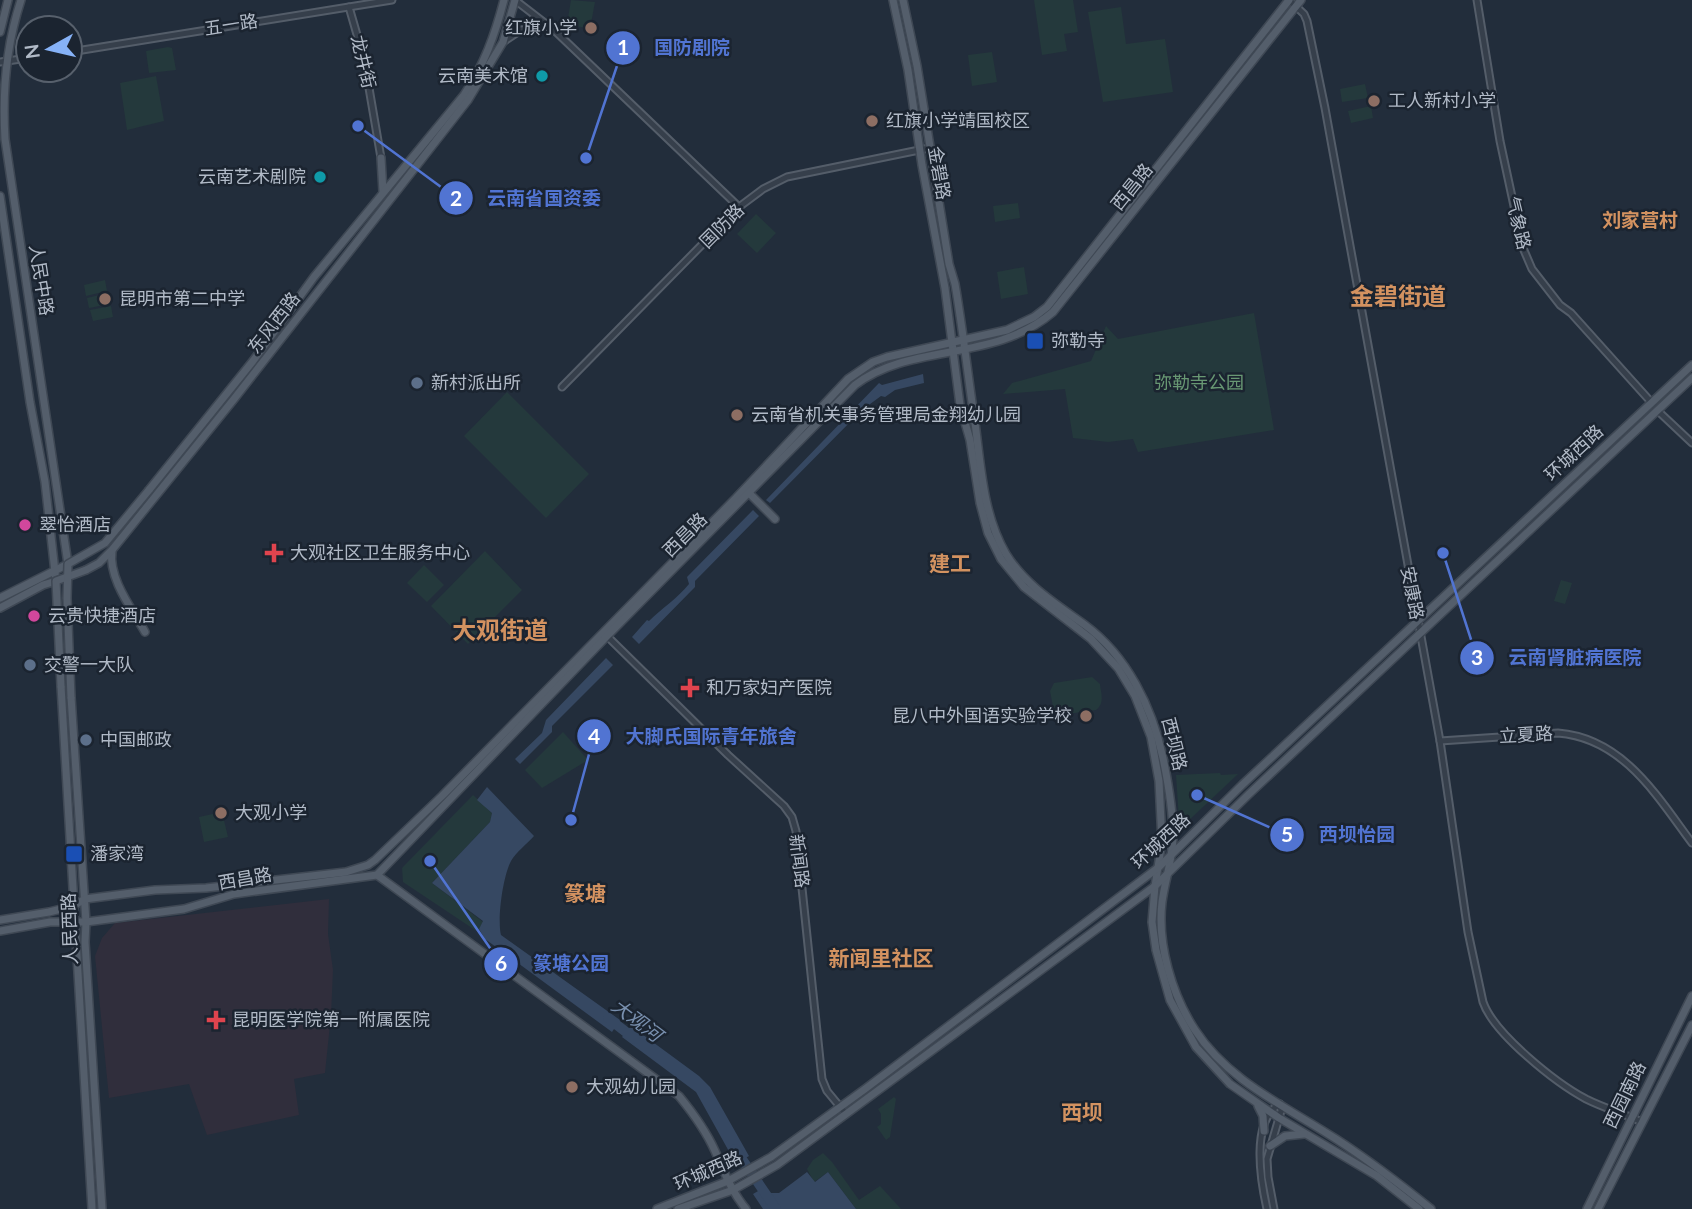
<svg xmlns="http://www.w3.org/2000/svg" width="1692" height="1209" font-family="Lato,'Noto Sans SC',sans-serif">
<rect width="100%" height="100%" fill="#222d3b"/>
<polygon fill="#302e3c" points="329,899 328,934 333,970 331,1015 325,1073 294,1079 299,1115 207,1135 189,1084 109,1098 95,956 102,938 115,923"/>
<g fill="#24393c">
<polygon points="571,0 595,2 590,29 567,24"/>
<polygon points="1034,0 1073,0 1078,32 1064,34 1067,51 1042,55"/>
<polygon points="1121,7 1126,44 1165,39 1173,92 1103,102 1088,12"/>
<polygon points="168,47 172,48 176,70 149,73 146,51"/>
<polygon points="992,52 997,82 972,86 968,55"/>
<polygon points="156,76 164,121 127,130 120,83"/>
<polygon points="1365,84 1368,98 1342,102 1340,89"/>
<polygon points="1371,106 1373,118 1351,123 1348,111"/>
<polygon points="1018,203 1020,218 995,222 993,206"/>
<polygon points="756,214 776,233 757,253 737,234"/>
<polygon points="1024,267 1028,294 1001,299 997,272"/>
<polygon points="105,280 107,291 86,296 84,285"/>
<polygon points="108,293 110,304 89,308 87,298"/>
<polygon points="111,306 113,317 93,321 90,310"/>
<polygon points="1254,313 1274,430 1138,452 1133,439 1108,442 1073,438 1065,389 1003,394 1012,383 1091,361 1106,326 1118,339"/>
<polygon points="507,392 589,474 546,518 464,436"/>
<polygon points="485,551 522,590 468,644 431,606"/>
<polygon points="424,565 444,585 427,602 407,583"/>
<polygon points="1561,580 1572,583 1565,604 1554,601"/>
<path d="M1092,677L1100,684C1101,694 1105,703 1096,710L1060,715L1054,712L1050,691L1054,683Z"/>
<polygon points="563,732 588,760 542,788 525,770"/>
<polygon points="1220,773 1221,775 1238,774 1187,822 1179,820 1176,775"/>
<polygon points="473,795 492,813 490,822 432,883 483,922 479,929 481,934 403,882 402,868"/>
<polygon points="222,812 228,837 204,842 199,817"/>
<polygon points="894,1097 896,1099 890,1137 886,1140 877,1127 881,1124 881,1114 878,1109"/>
<polygon points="823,1153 832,1162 859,1200 880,1186 901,1209 856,1209 828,1172 814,1182 807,1169 813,1160"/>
</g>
<g fill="#364862">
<polygon points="923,374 924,383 895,390 885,397 881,396 862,410 770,503 766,500 879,383 882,385"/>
<path d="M753,510L759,516L695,581V587L639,644L632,637L647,620L649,621C662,608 678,598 689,584L687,577Z"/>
<polygon points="606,658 613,665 552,726 552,732 520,764 515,759 542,733 546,720"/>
<path d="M487,787L534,836C527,844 516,852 511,861C503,876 497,919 501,935L620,1020L612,1032L485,939L479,929L483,921L432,883L490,822L492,813L477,800Z"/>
<polygon points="631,1026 699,1076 710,1087 749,1156 736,1164 696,1092 622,1037"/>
<polygon points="807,1172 815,1182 828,1172 856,1209 763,1209 753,1194 765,1187 770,1193 779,1193"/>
</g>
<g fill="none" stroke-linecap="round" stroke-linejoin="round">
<g stroke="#364862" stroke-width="10">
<polyline points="608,1018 635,1039"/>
<polyline points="735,1149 776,1209"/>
</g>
<g stroke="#545d69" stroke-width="9">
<g id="minor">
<polyline points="515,0 554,30 739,207"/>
<path d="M1289,0L1304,14L1307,21L1325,108L1440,741L1468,932L1483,1002C1494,1034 1556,1083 1586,1099C1604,1108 1624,1114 1642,1122"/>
<polyline points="1477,0 1500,141 1523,248 1532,269 1560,305 1571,313 1651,402"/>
<polyline points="349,7 364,59 381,158"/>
<polyline points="503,42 521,30 550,26"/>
<polyline points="70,52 392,0"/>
<polyline points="0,62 28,58"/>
<polyline points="562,387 739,207 763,189 787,177 929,148"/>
<polyline points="1658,411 1692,443"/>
<polyline points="607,636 728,755 784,806 792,817 796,831 822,1079 827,1091 846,1114"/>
<path d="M1440,741L1558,733C1623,738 1657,796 1692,843"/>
<path d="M1267,1209C1261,1182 1250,1120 1280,1104"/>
<polyline points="1274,1209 1268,1177 1267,1159 1281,1111 1280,1104"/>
</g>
</g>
<g stroke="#3f4854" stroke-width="10">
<g id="major">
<polyline points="893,0 908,70 922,165 945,288 960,405 970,440 980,503 988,533 1001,559 1024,587 1091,639 1118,668 1135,696 1151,737 1159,781 1162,842 1155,886 1152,922 1156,950 1170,1000 1196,1047 1230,1084 1279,1118 1377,1176 1419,1209"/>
<path d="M903,0L917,66L949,264L955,284C963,330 968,377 975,423C981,467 983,515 1006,554C1025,585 1056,604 1085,625C1127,656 1152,707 1163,758C1168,782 1173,810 1173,835C1173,858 1165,880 1162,902C1157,944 1172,995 1195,1030C1228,1081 1287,1107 1336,1139C1370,1161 1400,1184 1431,1209"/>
<polyline points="0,32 8,0"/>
<polyline points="381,158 383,192"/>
<polyline points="0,196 30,402 45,482 56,581 43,585 0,608"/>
<path d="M149,490L253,361L314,277L464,95C484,65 495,35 504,0"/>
<polyline points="749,493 775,519"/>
<path d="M112,551C108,578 132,609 145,632"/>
<polyline points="86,570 99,563 112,550 234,399 468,100 503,42 515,0"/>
<path d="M0,598L68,564L5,139C2,91 6,46 21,0"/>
<polyline points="61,686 92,1209"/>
<polyline points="71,697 86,922 85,942 102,1209"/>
<path d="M377,875L679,1096C693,1113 706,1131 715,1151C724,1171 731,1191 746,1209"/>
<polyline points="0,920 49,912 73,906 85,899 155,890 206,888 346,872 368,865 375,860 442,796 736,498 848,379 873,362 887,357 1007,330 1034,317 1047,307 1289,0"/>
<path d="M0,931L50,922H86L184,909L234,894L377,875L607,636L855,385C911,342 994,363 1053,312L1301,0"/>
<polyline points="1258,1106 1263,1116 1264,1131"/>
<polyline points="1270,1146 1285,1136 1304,1134"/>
<polyline points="657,1209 728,1181 771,1157 865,1089 1159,867 1242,785 1692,365"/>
<polyline points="678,1209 733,1190 777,1165 1155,886 1249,794 1692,378"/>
<polyline points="1587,1209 1692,996"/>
<polyline points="1598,1209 1692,1025"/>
</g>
</g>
<use href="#minor" stroke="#363f4b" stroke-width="5"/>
<use href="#major" stroke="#545e6b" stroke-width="7"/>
<g stroke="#3f4854" stroke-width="10" stroke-linecap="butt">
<g id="major-bridge">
<polyline points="61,686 56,581 86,570"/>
<polyline points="71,697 67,598 68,564 105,543 149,490"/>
</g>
</g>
<use href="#major-bridge" stroke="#545e6b" stroke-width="7"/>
</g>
<g fill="#8d6e63" stroke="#1b2430" stroke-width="2.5">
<circle cx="591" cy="28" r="7"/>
<circle cx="1374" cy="101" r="7"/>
<circle cx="872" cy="121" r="7"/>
<circle cx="105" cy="299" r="7"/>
<circle cx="737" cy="415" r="7"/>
<circle cx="1086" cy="716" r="7"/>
<circle cx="221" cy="813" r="7"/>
<circle cx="572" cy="1087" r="7"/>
</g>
<g fill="#0f9aa8" stroke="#1b2430" stroke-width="2.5">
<circle cx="542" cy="76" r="7"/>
<circle cx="320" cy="177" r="7"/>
</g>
<g fill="#1a4fb4" stroke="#1b2430" stroke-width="2.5">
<rect x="1026" y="332" width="18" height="18" rx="3.5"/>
<rect x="65" y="845" width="18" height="18" rx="3.5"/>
</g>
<g fill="#5c6f8a" stroke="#1b2430" stroke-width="2.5">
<circle cx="417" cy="383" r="7"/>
<circle cx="30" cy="665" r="7"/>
<circle cx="86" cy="740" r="7"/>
</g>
<g fill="#d1479c" stroke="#1b2430" stroke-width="2.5">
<circle cx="25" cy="525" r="7"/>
<circle cx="34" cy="616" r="7"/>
</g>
<g fill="#e0444e" stroke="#1b2430" stroke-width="2.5">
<path d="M270.5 542.5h7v7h7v7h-7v7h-7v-7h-7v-7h7z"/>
<path d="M686.5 677.5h7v7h7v7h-7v7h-7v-7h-7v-7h7z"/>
<path d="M212.5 1009.5h7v7h7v7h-7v7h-7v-7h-7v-7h7z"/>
</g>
<g text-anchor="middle" stroke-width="5" stroke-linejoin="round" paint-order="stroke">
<g font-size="18" fill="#b1bac7" stroke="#1b2430">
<text transform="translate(231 25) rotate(-9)" y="6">五一路</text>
<text transform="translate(363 62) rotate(77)" y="6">龙井街</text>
<text transform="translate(939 173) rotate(80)" y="6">金碧路</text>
<text transform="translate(1132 187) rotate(-51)" y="6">西昌路</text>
<text transform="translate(1518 223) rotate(76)" y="6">气象路</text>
<text transform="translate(722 226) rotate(-45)" y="6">国防路</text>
<text transform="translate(41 280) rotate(81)" y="6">人民中路</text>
<text transform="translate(274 323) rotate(-52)" y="6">东风西路</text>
<text transform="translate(1574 453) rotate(-43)" y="6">环城西路</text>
<text transform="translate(685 535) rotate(-45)" y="6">西昌路</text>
<text transform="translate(1412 593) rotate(79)" y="6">安康路</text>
<text transform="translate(1526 735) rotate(-3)" y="6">立夏路</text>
<text transform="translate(1174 744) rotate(76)" y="6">西坝路</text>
<text transform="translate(1161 841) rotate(-43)" y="6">环城西路</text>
<text transform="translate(799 861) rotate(83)" y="6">新闻路</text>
<text transform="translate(245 879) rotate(-10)" y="6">西昌路</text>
<text transform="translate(70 929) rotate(-92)" y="6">人民西路</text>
<text transform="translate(1625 1095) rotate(-64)" y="6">西园南路</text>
<text transform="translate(708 1171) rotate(-24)" y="6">环城西路</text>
</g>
<g font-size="18" fill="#b1bac7" stroke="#1b2430" text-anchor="start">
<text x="577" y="34" text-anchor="end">红旗小学</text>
<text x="528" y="82" text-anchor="end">云南美术馆</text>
<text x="1388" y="107">工人新村小学</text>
<text x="886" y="127">红旗小学靖国校区</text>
<text x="306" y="183" text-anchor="end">云南艺术剧院</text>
<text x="119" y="305">昆明市第二中学</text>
<text x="1051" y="347">弥勒寺</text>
<text x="431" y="389">新村派出所</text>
<text x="751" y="421">云南省机关事务管理局金翔幼儿园</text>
<text x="39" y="531">翠怡酒店</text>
<text x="290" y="559">大观社区卫生服务中心</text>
<text x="48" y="622">云贵快捷酒店</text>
<text x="44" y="671">交警一大队</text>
<text x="706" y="694">和万家妇产医院</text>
<text x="1072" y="722" text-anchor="end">昆八中外国语实验学校</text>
<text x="100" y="746">中国邮政</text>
<text x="235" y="819">大观小学</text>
<text x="90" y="860">潘家湾</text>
<text x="232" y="1026">昆明医学院第一附属医院</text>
<text x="586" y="1093">大观幼儿园</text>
</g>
<g font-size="18" fill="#689873" stroke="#1b2430">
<text x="1199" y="389">弥勒寺公园</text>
</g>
<g font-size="19" font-weight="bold" fill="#d39260" stroke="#1b2430">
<text x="1640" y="227">刘家营村</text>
</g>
<g font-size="19" font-style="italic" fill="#7990af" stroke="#1b2430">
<text transform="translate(637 1020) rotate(37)" y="7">大观河</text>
</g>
<g font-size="21" font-weight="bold" fill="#d39260" stroke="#1b2430">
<text x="950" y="571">建工</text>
<text x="585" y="901">篆塘</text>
<text x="881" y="966">新闻里社区</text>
<text x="1082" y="1120">西坝</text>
</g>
<g font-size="24" font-weight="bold" fill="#d39260" stroke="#1b2430">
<text x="1398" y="305">金碧街道</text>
<text x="500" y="639">大观街道</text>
</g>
</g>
<path fill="none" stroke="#5174d2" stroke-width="2.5" d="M586 158L623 48M358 126L456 198M1443 553L1477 658M571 820L594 736M1197 795L1287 835M430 861L501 964"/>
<g fill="#5174d2" stroke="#1b2430" stroke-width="2.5">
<circle cx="586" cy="158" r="7"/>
<circle cx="358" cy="126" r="7"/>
<circle cx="1443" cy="553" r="7"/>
<circle cx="571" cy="820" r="7"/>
<circle cx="1197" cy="795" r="7"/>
<circle cx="430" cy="861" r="7"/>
<circle cx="623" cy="48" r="18"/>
<circle cx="456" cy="198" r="18"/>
<circle cx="1477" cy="658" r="18"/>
<circle cx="594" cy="736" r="18"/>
<circle cx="1287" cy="835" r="18"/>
<circle cx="501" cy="964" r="18"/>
</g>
<g font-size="21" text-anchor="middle" font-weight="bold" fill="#fff">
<text x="623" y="55">1</text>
<text x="456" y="206">2</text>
<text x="1477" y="665">3</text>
<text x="594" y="744">4</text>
<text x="1287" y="842">5</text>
<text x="501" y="971">6</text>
</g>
<g font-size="19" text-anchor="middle" font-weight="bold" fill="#5174d2" stroke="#1b2430" stroke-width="5" stroke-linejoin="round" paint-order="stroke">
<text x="692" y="54">国防剧院</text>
<text x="544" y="205">云南省国资委</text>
<text x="1575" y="664">云南肾脏病医院</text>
<text x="711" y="743">大脚氏国际青年旅舍</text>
<text x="1357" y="841">西坝怡园</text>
<text x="571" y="970">篆塘公园</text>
</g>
<g transform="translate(49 49) rotate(262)"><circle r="33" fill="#1b2430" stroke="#57606c" stroke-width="2"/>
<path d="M0-5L12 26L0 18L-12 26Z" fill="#86b2f7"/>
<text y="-10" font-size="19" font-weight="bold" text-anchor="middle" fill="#b1bac7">N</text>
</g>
</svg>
